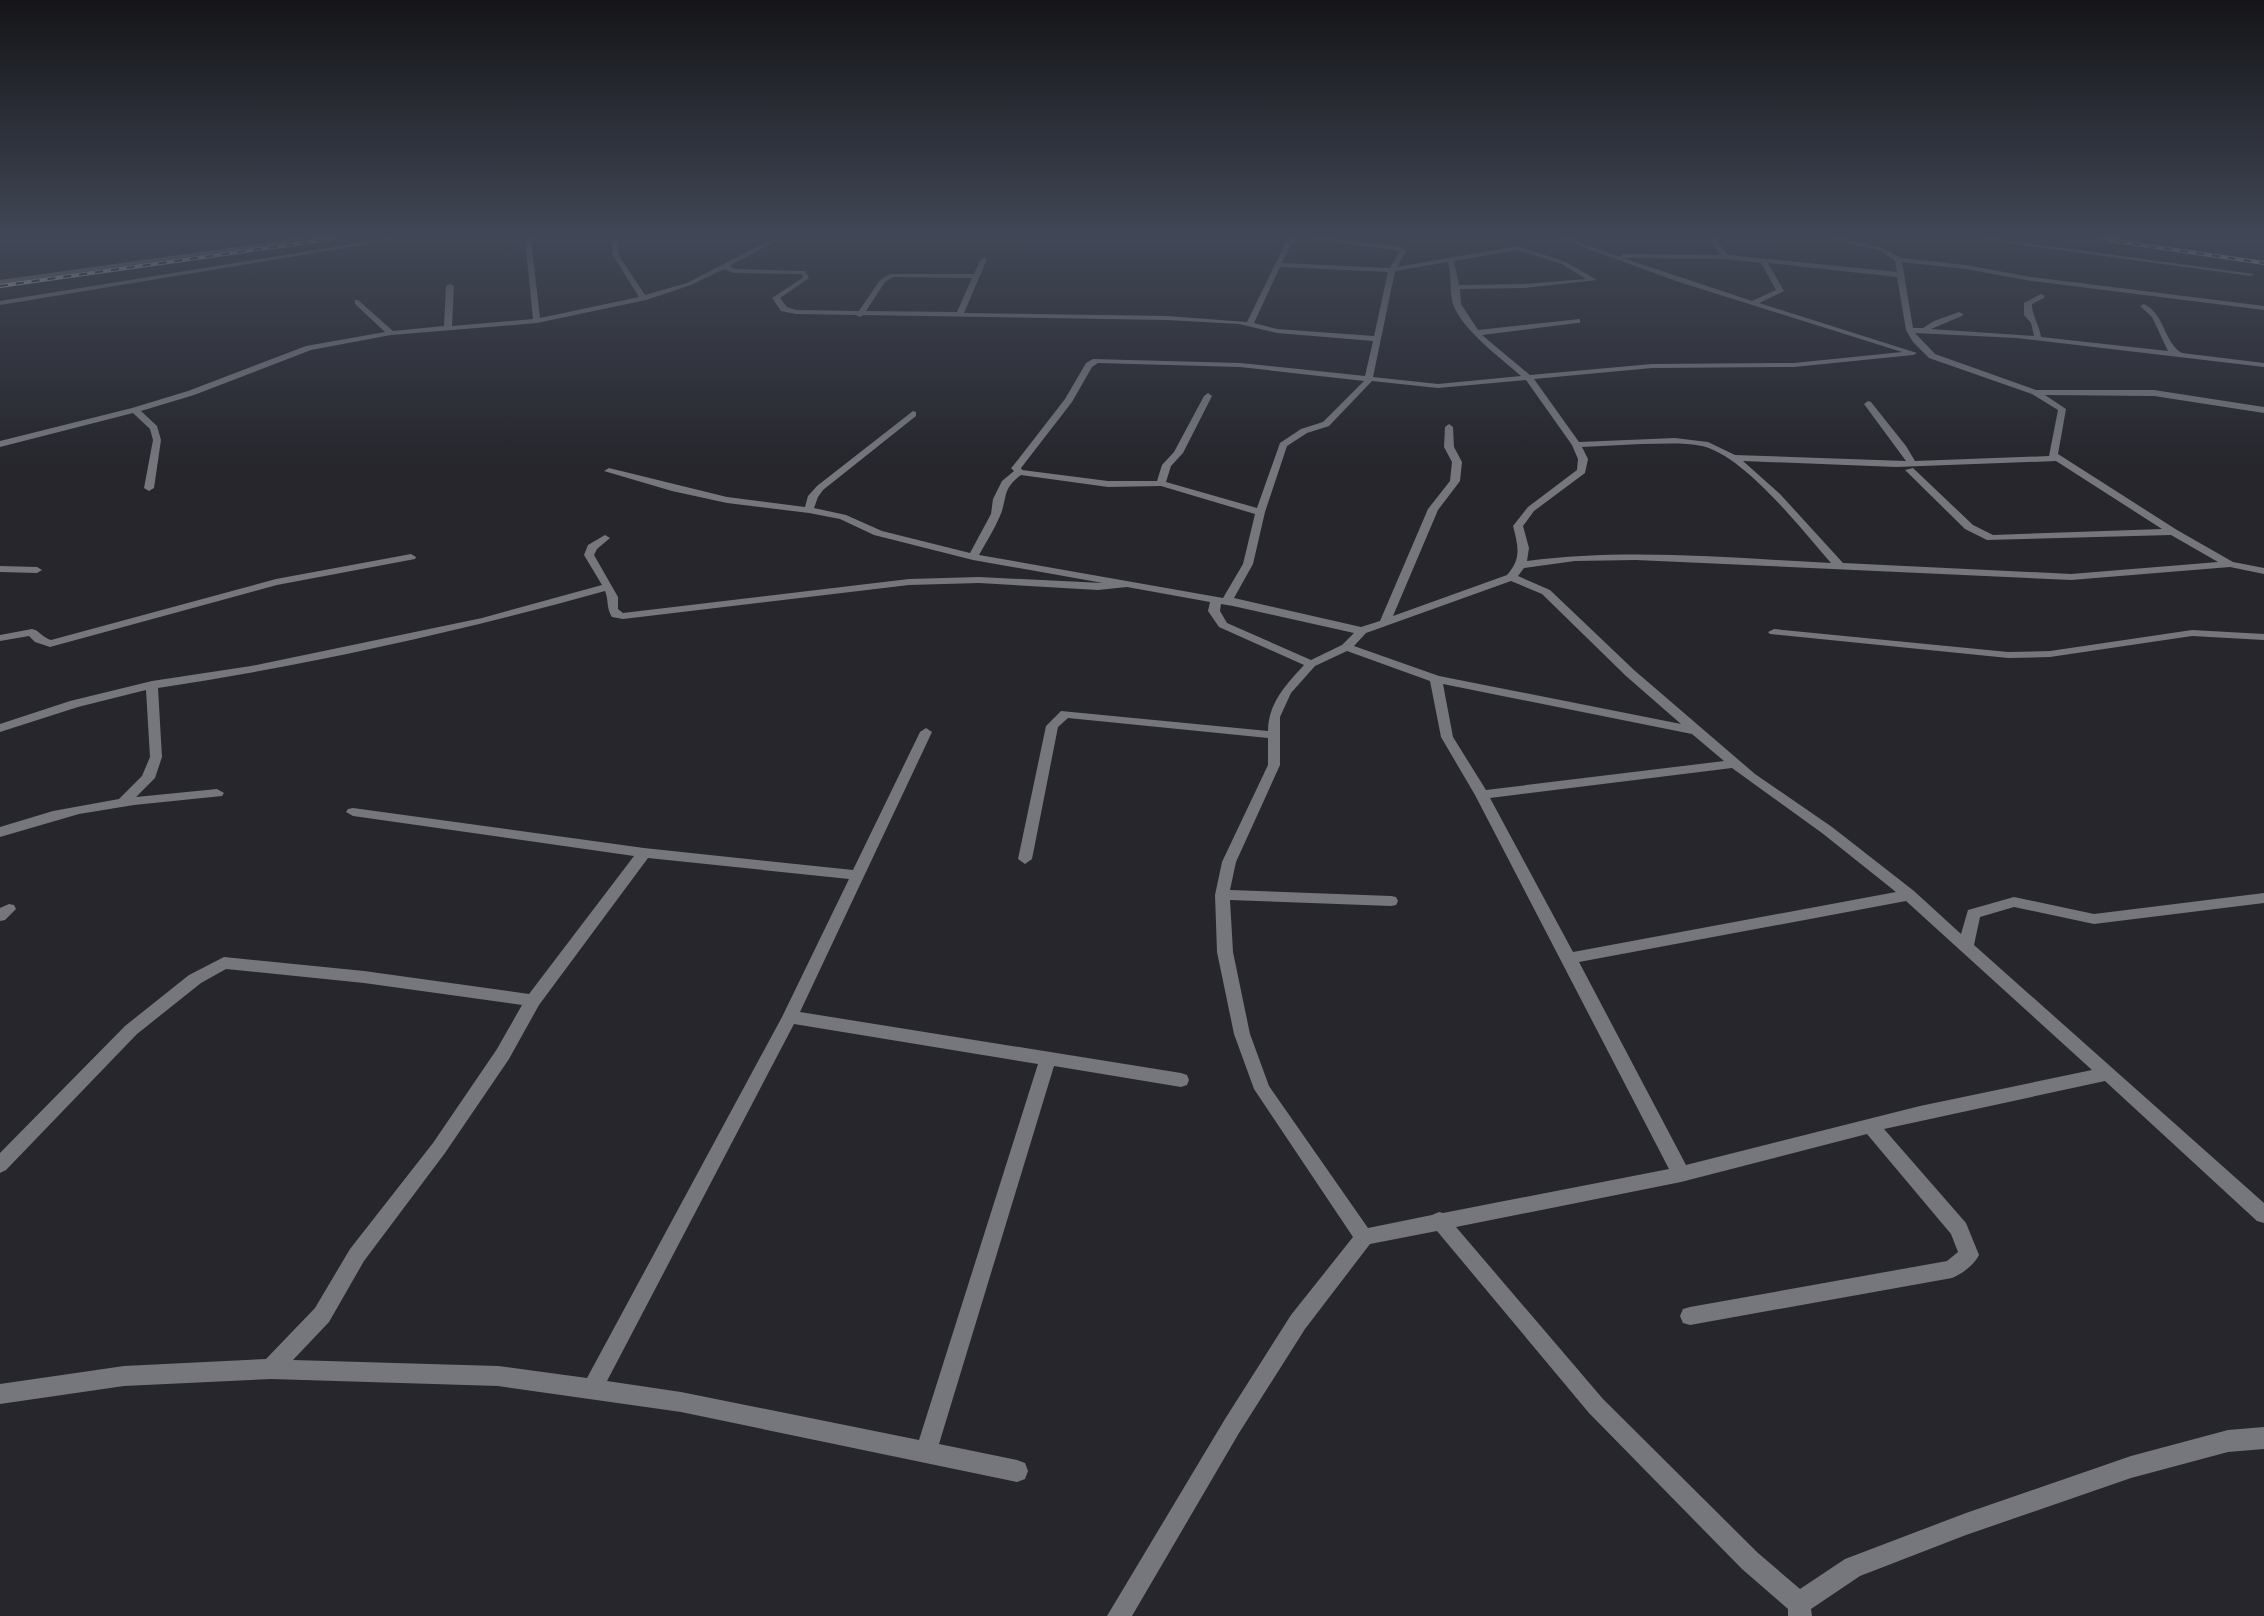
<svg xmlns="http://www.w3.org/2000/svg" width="2264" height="1616" font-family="'Alegreya Sans',sans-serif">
<rect width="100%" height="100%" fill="#26262c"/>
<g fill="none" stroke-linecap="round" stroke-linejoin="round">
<g fill="#76777d" fill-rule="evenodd">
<polygon points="293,239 311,239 0,284 0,280"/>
<polygon points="383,239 399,239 0,305 0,301"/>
<path d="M525,239H531L540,318L639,297L612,254L613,239H619L618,254L645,295L687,283L772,239H780L729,266L735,269L805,271L809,278L780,298L787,307L796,310L859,311L880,280L890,274H974L981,259L984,257L987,259L964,313L1167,316L1247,322L1286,242L1290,239H1298L1292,243L1282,263L1390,268L1400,251L1309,239H1334L1398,246L1407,250L1397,267L1517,246L1566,262L1597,280L1525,288L1460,289L1461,304L1478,330L1580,319V323H1577L1482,335L1530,375L1652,364L1794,363L1902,352L1676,281L1561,239H1571L1620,257L1623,254L1721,255L1709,239H1715L1728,255L1897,272L1895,261L1881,251L1831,239H1843L1885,249L1900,258L1966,265L2031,277L2264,306V310L2031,281L1966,269L1902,262L1913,328H1923L1934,321L1959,312L1963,314L1962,316L1931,329L2034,336L2031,323L2024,315V303L2041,294L2045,296L2044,298L2032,304C2032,316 2039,324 2041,337L2168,351L2152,317L2140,306L2144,304C2165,314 2164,343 2182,353L2264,363V367L2016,338L1915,333L1935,354L2036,390H2154L2264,407V413L2154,396L2045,395L2066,409L2058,454L2177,530L2233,562L2264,568V574L2230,567L2071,580L1636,560L1575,561L1524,568L1518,576L1550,590L1634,670L1755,774L1832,827L1914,891L1961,934L1968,910L2014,897L2094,914L2264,893V903L2094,924L2014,907L1980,917L1974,945L2264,1203V1223L2257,1221L2105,1081L1884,1129L1966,1223L1979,1255C1974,1265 1962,1274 1952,1278L1690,1325L1683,1323L1680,1316L1683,1309L1690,1307L1947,1261L1958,1252L1951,1234L1867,1134L1681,1182L1456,1227L1603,1399L1758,1553L1800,1589L1845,1559L1966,1513L2131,1456L2228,1430L2264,1427V1449L2228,1452L2131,1478L1966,1535L1860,1576L1811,1609L1812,1616H1788V1609L1742,1569L1589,1413L1437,1231L1370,1244L1305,1329L1239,1433L1132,1616H1107L1225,1419L1291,1315L1353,1237L1254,1089L1234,1034L1217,952L1215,895L1222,862L1268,765V738L1068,718L1058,727L1032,859L1025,864L1018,859L1046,726L1061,711L1268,731C1268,703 1286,685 1304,665L1219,627L1208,611L1210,602L1127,587L1098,590L979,583L909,585L623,619L612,617C606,608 609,601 605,591C458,632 309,665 158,688L162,757L155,778L136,797L217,789L224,793L222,796L134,805L79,814L0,837V827L53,811L119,799L142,776L150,757L146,690L78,707L0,732V724L70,701L152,681L251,666L482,618L602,585L584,555L588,545L605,535L610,538L597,549L594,555L618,597V609L623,613L909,579L979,577L1103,583L973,560L874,535L840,519L809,513L727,503L672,491L604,471L609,468L727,497L805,507L808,496L817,486L913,411L916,412V416L823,490L818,497L814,508L846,515L882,531L970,553L991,514L993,499L1002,481L1014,471L1011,468L1013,466L1065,399L1086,363L1093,359L1240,363L1365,376L1373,341L1277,333L1239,324L1167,320L863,315L860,317L856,315L796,314L781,311L772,298L801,279L803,277L801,274L734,273L724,269L691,285L646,300L537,323L391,335L311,350L194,395L141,411L157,426L161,440L154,488L149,491L144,488L153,440L150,429L133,413L0,447V441L132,408L188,391L306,346L385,332L355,304V300H358L393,331L444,326L446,286L450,284L454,286L452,326L533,319ZM1517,250L1562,264L1586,279L1525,284L1459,285L1454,261ZM1623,258L1726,259L1761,263L1776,290L1752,301ZM1448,262C1452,276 1449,291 1453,304C1462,330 1501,358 1521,376L1438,384L1373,377L1395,271ZM1768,263L1897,277L1906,330L1913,342L1929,358L2032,394L2058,410L2049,456L1915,461L1906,446L1871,402L1868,401L1864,404L1906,461L1735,455L1708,442L1675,438L1579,442L1534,379L1652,368L1794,367L1913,355L1917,353L1759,303L1784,291ZM1280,267L1388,272L1374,336L1277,329L1254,323ZM893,277L972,278L957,312L866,311L885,282ZM1098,363L1240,367L1364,381L1323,422L1301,429L1280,443L1257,508L1166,482L1171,466L1183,453L1212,396L1208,393L1204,396L1174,452L1162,465L1157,481H1108L1022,470L1021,468L1072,402L1092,367ZM1526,380L1572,445L1578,459L1577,470L1528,507L1513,526C1518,546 1522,558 1507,575L1393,616L1438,510L1460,481L1462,462L1454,447L1453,427L1449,424L1445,427L1444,447L1452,462L1450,481L1428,509L1380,621L1361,627L1234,598L1253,564L1265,512L1287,446L1307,433L1329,426L1372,381L1438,388ZM1641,444C1661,444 1682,442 1702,446C1745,456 1802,530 1831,563C1730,558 1628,548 1527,561L1529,548L1523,526L1534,511L1585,473L1588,459L1582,447ZM1743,461L1896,467L2056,461L2162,529L1993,535L1973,525L1913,468L1905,470L1965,529L1987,540L2171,535L2218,562L2071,574L1843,563L1780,494ZM1021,475L1108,487L1161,486L1255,514L1243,564L1223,598L979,555C986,542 994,530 1000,516C1008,498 1001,490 1021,475ZM1511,581L1542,594L1626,676L1681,724L1439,676L1354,646L1366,633ZM1221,604L1233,606L1354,633L1342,645L1311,660L1227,623L1220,611ZM1347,651L1430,681L1441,737L1475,795L1669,1169L1443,1213L1439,1212L1432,1215L1368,1228L1269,1086L1250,1034L1233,952L1230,900L1391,906L1396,905L1398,901L1396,897L1391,896L1230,890L1236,862L1280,765V717L1291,693L1315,666ZM1443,684L1692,734L1724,761L1486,790L1453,737ZM1732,768L1822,833L1896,892L1573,952L1490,798ZM1906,901L2092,1070L1920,1106L1686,1165L1579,962Z"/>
<polygon points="1978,239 1997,239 2254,274 2251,276"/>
<path d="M411,554L416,557L415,559L277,585L50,647L35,642L29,636L0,641V635L32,629C39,630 43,638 51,640L276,579Z"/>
<polygon points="0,566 37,567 42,570 37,573 0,572"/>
<polygon points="1774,629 2008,652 2050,651 2192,630 2264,634 2264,640 2192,636 2050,657 2008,658 1770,634 1768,632"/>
<path d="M926,728L932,732L800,1012L1181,1073L1187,1075L1189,1080L1187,1085L1181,1087L1054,1066L939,1444L1017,1460L1025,1463L1028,1471L1025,1479L1017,1482L681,1412L498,1386L271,1379L124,1386L0,1404V1384L124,1366L266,1359L315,1308L350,1249L433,1143L497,1049L522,1005L364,983L226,969L201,983L137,1034L6,1170L0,1173V1153L125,1026L189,975L224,957L364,971L529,994L634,856L353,816L346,812L348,809L353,808L644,848L853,870L920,732ZM648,858L849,879L782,1017L587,1378L498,1366L293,1360L329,1322L364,1261L445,1153L509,1059L539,1005ZM794,1024L1038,1064L919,1440L681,1392L607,1381Z"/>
<polygon points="9,904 14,905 16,909 5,920 0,921 0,908"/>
</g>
<g stroke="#d2d2d6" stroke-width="4">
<g id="rail">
<polyline points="2101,239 2264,263"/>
<polyline points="0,286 330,239"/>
</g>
</g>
<use href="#rail" stroke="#26262c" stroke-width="2" stroke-dasharray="8" stroke-linecap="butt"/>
</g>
<linearGradient id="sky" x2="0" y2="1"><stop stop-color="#151518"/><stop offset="0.51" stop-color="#414756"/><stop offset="1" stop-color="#414756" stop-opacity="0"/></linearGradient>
<rect width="2264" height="465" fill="url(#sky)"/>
</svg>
